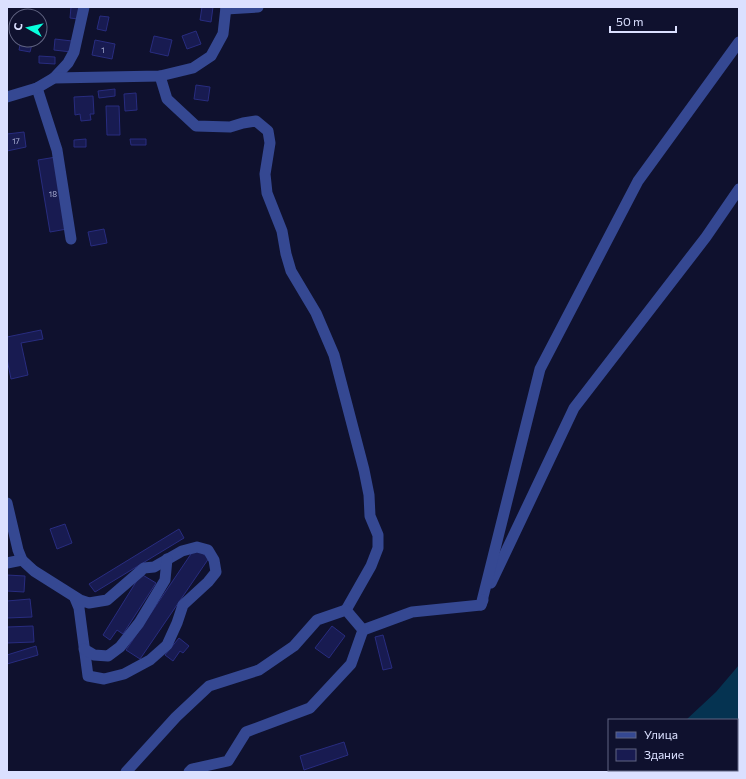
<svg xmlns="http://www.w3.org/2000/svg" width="746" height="779" font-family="Commissioner,sans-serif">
<rect width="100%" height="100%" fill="#0f112e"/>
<polygon fill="#053351" points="739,665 739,772 621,772 625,770 737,770 737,720 686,720 716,692"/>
<g fill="#181b51" stroke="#282c7f">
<polygon points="71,7 79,7 78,19 70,18"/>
<polygon points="202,7 213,7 211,22 200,20"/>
<polygon points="100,16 109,17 106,31 97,29"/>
<polygon points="196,31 201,44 187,49 182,36"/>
<polygon points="154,36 172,40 168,56 150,52"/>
<polygon points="55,39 72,41 71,52 54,50"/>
<polygon points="21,40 33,40 30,52 19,50"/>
<polygon points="95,40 115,44 112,59 92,55"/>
<polygon points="39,56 55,57 55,64 39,63"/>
<polygon points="196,85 210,87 208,101 194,99"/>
<polygon points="115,89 115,96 99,98 98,91"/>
<polygon points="136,93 137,110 125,111 124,94"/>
<polygon points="93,96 94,114 90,114 91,120 81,121 80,114 75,115 74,97"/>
<polygon points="106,106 119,106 120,135 107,135"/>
<polygon points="24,132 26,147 7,151 7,134"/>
<polygon points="86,139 86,147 74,147 74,140"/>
<polygon points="130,139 146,139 146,145 131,145"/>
<polygon points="56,157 67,229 50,232 38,160"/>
<polygon points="104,229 107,243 91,246 88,232"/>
<polygon points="41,330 43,339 21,343 28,375 11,379 7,359 7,337"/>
<polygon points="65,524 72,543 57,549 50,529"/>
<polygon points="179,529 184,538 95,592 89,584"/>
<polygon points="195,548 209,558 140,659 126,650"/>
<polygon points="141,574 156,583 123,634 117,630 110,640 103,635"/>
<polygon points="7,575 25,576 24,592 7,591"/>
<polygon points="30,599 32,617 7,618 7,601"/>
<polygon points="33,626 34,642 7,643 7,627"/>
<polygon points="332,626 345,636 329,658 315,648"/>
<polygon points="383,635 392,668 383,670 375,637"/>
<polygon points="179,638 189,646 183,653 180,651 173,661 165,655"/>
<polygon points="36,646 38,655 7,664 7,655"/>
<polygon points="344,742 348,755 304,770 300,756"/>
</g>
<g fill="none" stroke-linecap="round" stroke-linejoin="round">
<g stroke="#354892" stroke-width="11">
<polyline points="226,9 258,7"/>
<polyline points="160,76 167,99 196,126 230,127 243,123 256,121 268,131 270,143 265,174 267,193 282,231 286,254 291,271 316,313 334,355 364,470 369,495 370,516 378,535 378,548 371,566 346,610"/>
<polyline points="54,78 68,63 74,52 84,7"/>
<polyline points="37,88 57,150 71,239"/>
<polyline points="7,97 37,88 54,78 160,76 193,68 211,56 223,34 226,7"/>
<polyline points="7,503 18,550 22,560 34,571 80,600 89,603 107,600 144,568 154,567 182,551 197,547 208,550 214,560 216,572 208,582 183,605 177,623 167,645 150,660 124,674 104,679 88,676 79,608 74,596"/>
<polyline points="7,563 22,560"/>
<polyline points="491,583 574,408 706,237 739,189"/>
<polyline points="481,605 540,369 638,181 739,42"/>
<polyline points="363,630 412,612 481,605 483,600"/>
<polyline points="84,649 94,655 108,656 120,647 139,623 165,580 167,559"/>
<polyline points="126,772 176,717 209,686 259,670 294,646 317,620 346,610 363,630 351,664 310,708 246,732 228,761 192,769 189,772"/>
</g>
</g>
<g text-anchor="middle" stroke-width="3" stroke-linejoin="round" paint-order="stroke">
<g font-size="8" fill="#aaafd4">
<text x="103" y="53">1</text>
<text x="16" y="144">17</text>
<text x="53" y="197">18</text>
</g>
</g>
<rect width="746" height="779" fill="none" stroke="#dbe0ff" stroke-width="16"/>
<rect x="608" y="719" width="130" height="52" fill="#0f112e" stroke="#616482"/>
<rect x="616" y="732" width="20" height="6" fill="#354892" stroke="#616482"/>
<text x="644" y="739" font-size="12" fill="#dbe0ff">Улица</text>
<rect x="616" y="749" width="20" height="12" fill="#181b51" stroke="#616482"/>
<text x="644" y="759" font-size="12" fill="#dbe0ff">Здание</text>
<g transform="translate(28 28) rotate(278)"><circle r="19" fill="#0f112e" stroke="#616482"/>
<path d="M0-3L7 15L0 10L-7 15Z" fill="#07ffdc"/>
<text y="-6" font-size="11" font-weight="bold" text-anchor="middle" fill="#dbe0ff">С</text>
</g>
<path d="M610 26v6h66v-6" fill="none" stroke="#dbe0ff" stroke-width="2"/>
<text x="616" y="26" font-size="12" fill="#dbe0ff" stroke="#0f112e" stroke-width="3" paint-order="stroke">50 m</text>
</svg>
